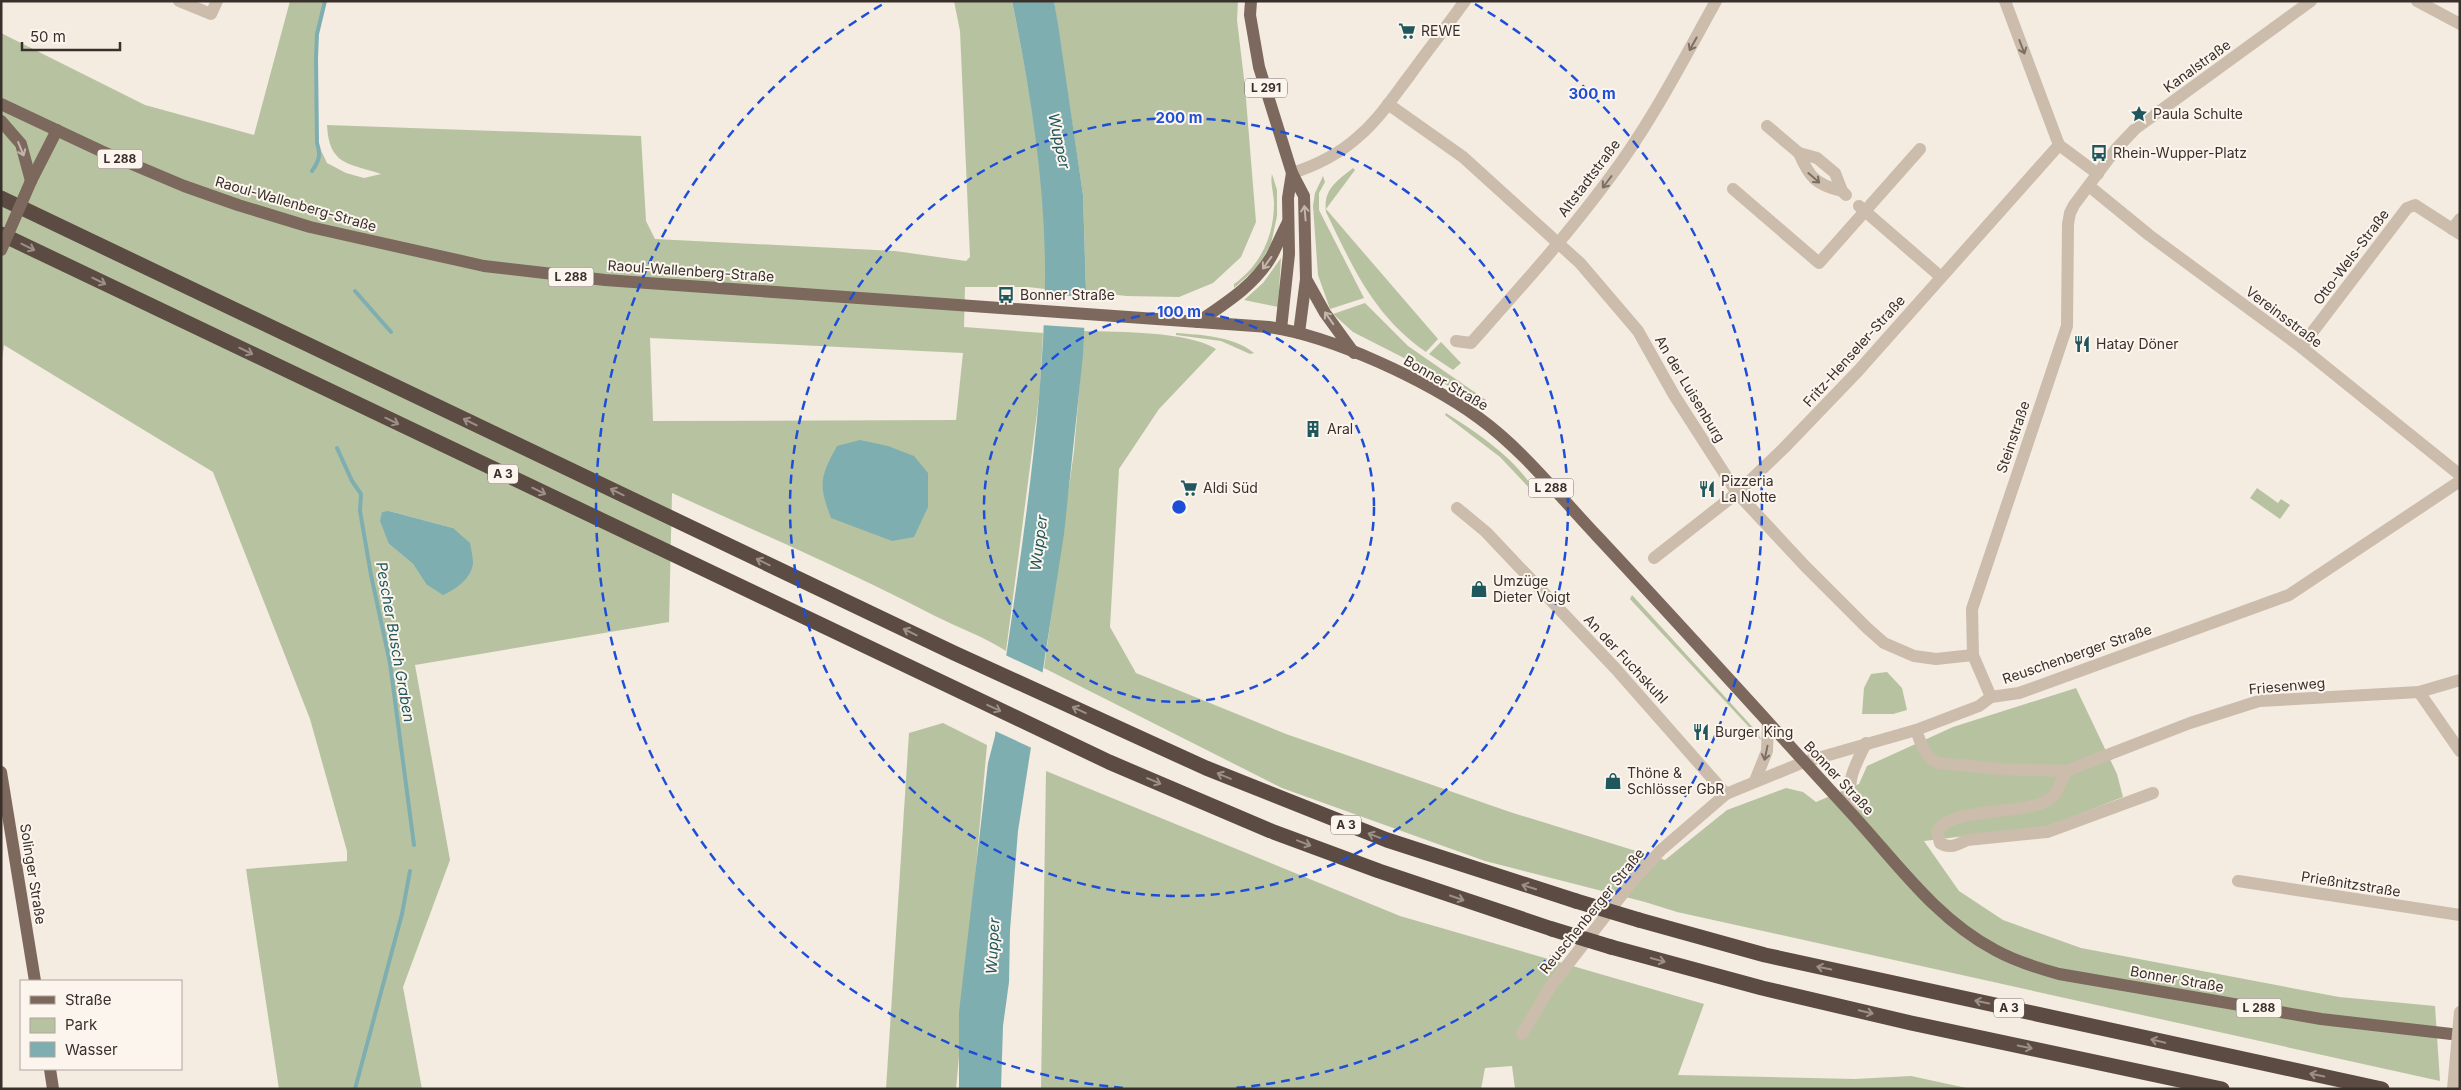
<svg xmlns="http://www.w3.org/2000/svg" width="2461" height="1090" font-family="Inter,sans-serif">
<rect width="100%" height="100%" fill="#f4ebe1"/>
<g fill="#b7c3a0" fill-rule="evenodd">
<path d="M290,1H326L316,39L318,144L327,163L346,173L364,178L381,174C349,163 329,166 327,125L641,136L646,221L655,239L895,251L966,261L970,257L960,31L954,1H1012C1031,95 1049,193 1045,289L1028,287H965L964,327L1043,333L1040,390L1006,651C983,636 959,628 935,616C849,571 760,533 672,493L669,622L415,665L450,860L403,987L422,1089H279L246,869L347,861V851L310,719L213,472L4,345L1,368V33L145,105L254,135ZM650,338L963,353L956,420L653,421ZM389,511L453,528L426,584L413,564L389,544Z"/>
<polygon points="1054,1 1238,1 1237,20 1245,87 1256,222 1241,257 1213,283 1179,297 1126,296 1086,291 1083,195"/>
<path d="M1353,168L1355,170L1326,209L1438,339L1426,352C1374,316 1353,268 1326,212C1323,189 1337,181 1353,168Z"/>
<path d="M1272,174L1277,190V216L1271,244L1258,267L1234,288V284C1260,266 1274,236 1274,204C1274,195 1270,182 1272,174Z"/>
<polygon points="1323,176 1325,182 1319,193 1319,210 1364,298 1330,309 1318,275 1313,206 1315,193"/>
<polygon points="1281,258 1278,307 1244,300 1263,283"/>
<polygon points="1365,303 1408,346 1486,400 1481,407 1404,358 1353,332 1333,314"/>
<path d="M1084,331C1119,332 1187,331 1216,349L1159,409L1119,469L1110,627L1136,673L1286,734L1510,812L1665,860L1727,810L1786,788L1803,792L1816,802L1859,784L1867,766L1953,727L2076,688L2117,774L2123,797L2049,826L1924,841L1959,891L2003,920L2081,948L2339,997L2435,1006L2440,1081L1677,912L1645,902L1485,861L1282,788L1044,668L1074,451Z"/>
<path d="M1176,333C1202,335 1233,336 1254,353L1250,354L1221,341L1176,335Z"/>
<polygon points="1441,342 1461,363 1453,370 1429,354"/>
<path d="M1446,413C1479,434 1514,457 1535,491L1534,493L1500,457L1445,415Z"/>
<polygon points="2257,488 2278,503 2281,499 2290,505 2280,519 2250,498"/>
<polygon points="1632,595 1757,732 1762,741 1630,599"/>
<polygon points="1887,672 1902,688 1907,710 1893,714 1862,714 1864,688 1871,674"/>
<polygon points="943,723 987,745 956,1089 886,1089 909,733"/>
<polygon points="1046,771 1400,916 1704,1004 1678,1075 1855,1079 1911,1076 1971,1089 1515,1089 1512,1066 1485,1068 1481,1089 1041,1089"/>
</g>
<g fill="#7faeb1">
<path d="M1012,1H1054L1058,24L1083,195L1086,291L1083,355L1064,534L1018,831L1010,930L1009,982L1003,1026L1001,1089H959V1012L988,763L995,736C1015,586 1043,434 1045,282C1046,188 1031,94 1012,1Z"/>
<path d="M860,440L888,446L914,456L928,473V507L914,537L892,541L831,518C818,484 820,477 837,446Z"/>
<path d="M389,511L453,528L470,543C471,549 473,557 473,563C472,578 455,590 443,595L426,584L413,564L389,544L380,521L382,512Z"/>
</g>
<g fill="#f4ebe1">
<polygon points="1042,294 1088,297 1087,328 1041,325"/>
<polygon points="1003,654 1046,674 1034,749 993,730"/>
</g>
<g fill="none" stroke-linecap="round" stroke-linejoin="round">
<g stroke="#7faeb1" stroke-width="4">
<path d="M312,171C319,161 321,155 317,143L316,58L317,34L325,1"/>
<polyline points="355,291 391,332"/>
<polyline points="337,448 352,481 361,494 360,511 371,575 390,663 414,845"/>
<polyline points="355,1089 402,914 410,871"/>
</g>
<g stroke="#ccbcac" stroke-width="12">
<polyline points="179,1 211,14 217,1"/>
<polyline points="2005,1 2059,145 2098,174"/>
<polyline points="2417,1 2460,24"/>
<polyline points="1388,104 1463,157 1580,263 1638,331 1674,395 1737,493 1805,566 1867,628 1884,643 1914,656 1936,659 1973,655"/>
<polyline points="1767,126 1799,153 1817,158 1835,173 1842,191 1846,195"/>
<path d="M1799,153C1809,177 1816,185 1842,191"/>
<path d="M1292,173C1315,166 1341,153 1359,136C1379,119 1394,96 1410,75C1428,50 1447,26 1465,1"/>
<polyline points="2089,186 2149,235 2301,347 2460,475"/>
<polyline points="1733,189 1819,263 1920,149"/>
<polyline points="1859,206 1941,277"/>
<polyline points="2452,229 2460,219"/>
<path d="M1456,341L1471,343C1518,290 1566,237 1608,180C1650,125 1682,62 1716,1"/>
<polyline points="2301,347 2407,208 2415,205 2460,234"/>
<polyline points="1457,508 1486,532 1615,668 1726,794"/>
<polyline points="1654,558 1737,493 1784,448 1858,371 2059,145"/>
<polyline points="2419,692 2460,751"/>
<polyline points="1991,697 1973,655 1972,609 2067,326 2068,224 2070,213 2074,205 2116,149 2135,129 2311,1"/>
<path d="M1916,730C1921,744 1924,756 1938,763L2000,769L2066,771L2190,723L2259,701L2419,692L2460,680"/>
<path d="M2066,771C2062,780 2059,791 2051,798C2027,817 1950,805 1937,832L1940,843C1950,849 1957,845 1967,840L2047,832L2153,793"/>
<polyline points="1755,781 1767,751 1768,723"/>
<path d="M1852,814C1847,780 1851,773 1866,743"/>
<polyline points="2238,881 2460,915"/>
<polyline points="1522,1034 1551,986 1631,883 1661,850 1726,794 1804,762 1916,730 1979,706 1991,697 2019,693 2289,595 2460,481"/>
</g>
<g stroke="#7c685c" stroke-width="12">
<polyline points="1251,1 1250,15 1259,67 1292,173 1304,196 1306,279 1299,333"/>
<path d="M1,104L101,151L184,186L238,205L310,227L484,266L605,280L1269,327C1332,336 1426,380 1479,418C1522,449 1560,497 1597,536C1683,628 1767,721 1852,814C1896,862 1936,919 1995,950C2015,961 2037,968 2059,974L2321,1019L2460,1035"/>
<polyline points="1,121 21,144 31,181"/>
<polyline points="31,181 57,130"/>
<polyline points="1306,279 1325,313 1354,353"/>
<path d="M1198,322C1224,304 1254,286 1271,257C1277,246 1282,233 1288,222"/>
<polyline points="1281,329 1289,254 1288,198 1292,173"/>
<polyline points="1,772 35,981"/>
<polyline points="50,1069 53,1089"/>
</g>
<g stroke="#5b4b42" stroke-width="15">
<polyline points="1,198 954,653 1206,768 1387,840 1576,901"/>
<polyline points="1,234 1109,762 1271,831 1379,871 1552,929"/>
<polyline points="1639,920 1765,955 2382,1089"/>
<polyline points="1611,947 1762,988 1911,1023 2222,1089"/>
</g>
<polyline stroke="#ccbcac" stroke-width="12" points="2453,1089 2460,1012"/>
<polyline stroke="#7c685c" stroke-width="12" points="1,250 31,181"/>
<g stroke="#5b4b42" stroke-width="15">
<polyline points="1576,901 1639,920"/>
<polyline points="1552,929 1611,947"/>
</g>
</g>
<defs><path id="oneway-shaft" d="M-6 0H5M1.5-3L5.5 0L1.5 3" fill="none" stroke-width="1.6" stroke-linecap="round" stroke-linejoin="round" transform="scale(1.25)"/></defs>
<g stroke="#7c6f65">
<use href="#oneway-shaft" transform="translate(1693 44) rotate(119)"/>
<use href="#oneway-shaft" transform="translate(2022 47) rotate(69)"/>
<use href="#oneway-shaft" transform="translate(1814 178) rotate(41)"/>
<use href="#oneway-shaft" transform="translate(1607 182) rotate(127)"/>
<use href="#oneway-shaft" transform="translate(1766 753) rotate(102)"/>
</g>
<g stroke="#c2b6ac">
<use href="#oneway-shaft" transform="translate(21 149) rotate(68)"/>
<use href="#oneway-shaft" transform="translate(1305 213) rotate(-95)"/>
<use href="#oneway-shaft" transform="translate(1267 263) rotate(126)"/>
<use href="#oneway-shaft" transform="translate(1329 318) rotate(-125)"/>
</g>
<g stroke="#9b8f87">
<use href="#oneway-shaft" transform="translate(28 247) rotate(26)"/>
<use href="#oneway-shaft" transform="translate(99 281) rotate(26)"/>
<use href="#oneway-shaft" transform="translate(246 351) rotate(26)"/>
<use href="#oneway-shaft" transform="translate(392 421) rotate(26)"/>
<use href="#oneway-shaft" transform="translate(470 422) rotate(-154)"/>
<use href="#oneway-shaft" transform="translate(539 491) rotate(26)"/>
<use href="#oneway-shaft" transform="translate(617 492) rotate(-154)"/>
<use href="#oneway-shaft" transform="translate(763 562) rotate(-154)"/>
<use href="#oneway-shaft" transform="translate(910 632) rotate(-154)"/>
<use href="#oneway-shaft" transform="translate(994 708) rotate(25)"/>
<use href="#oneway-shaft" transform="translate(1079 710) rotate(-155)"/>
<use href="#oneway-shaft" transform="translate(1224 776) rotate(-157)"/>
<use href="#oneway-shaft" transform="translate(1154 781) rotate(23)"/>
<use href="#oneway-shaft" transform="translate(1375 836) rotate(-159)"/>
<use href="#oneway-shaft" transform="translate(1304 843) rotate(21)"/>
<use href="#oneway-shaft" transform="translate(1529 887) rotate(-163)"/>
<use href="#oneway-shaft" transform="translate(1457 898) rotate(19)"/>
<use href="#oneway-shaft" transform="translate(1658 960) rotate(15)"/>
<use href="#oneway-shaft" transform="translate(1824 968) rotate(-168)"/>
<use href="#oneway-shaft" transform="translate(1982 1002) rotate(-168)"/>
<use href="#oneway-shaft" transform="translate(1866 1012) rotate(13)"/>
<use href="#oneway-shaft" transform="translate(2158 1041) rotate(-167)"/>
<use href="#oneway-shaft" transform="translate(2025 1047) rotate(12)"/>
<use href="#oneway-shaft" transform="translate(2317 1075) rotate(-168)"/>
</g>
<g fill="none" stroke="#1d4ed8" stroke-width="2.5" stroke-dasharray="9 6">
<circle cx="1179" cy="507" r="195"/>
<circle cx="1179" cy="507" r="389"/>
<path d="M1123 1088A584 584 0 0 1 883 4M1475 4A584 584 0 0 1 1235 1088"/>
</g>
<defs>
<g id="supermarket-bare" transform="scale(1.35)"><path d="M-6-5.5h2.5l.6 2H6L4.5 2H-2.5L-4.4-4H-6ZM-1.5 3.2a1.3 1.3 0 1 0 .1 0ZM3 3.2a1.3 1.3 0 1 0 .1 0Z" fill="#20575d" stroke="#fbf5ee" stroke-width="2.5" paint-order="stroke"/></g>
<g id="sight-bare" transform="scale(1.35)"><path d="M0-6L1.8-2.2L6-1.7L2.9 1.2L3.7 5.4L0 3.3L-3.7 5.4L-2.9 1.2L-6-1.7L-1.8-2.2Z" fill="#20575d" stroke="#fbf5ee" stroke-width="2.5" paint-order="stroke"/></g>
<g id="bus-bare" transform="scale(1.35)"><path d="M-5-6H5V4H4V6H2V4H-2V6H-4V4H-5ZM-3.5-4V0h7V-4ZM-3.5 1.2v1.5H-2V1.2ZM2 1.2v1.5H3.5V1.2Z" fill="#20575d" stroke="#fbf5ee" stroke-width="2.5" paint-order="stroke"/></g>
<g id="restaurant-bare" transform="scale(1.35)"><path d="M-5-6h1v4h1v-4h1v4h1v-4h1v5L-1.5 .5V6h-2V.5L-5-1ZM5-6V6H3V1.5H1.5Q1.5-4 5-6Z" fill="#20575d" stroke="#fbf5ee" stroke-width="2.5" paint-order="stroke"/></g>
<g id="building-bare" transform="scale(1.35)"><path d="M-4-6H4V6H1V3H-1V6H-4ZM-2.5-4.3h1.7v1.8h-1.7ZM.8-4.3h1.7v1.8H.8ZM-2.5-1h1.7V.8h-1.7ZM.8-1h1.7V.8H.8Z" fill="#20575d" stroke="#fbf5ee" stroke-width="2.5" paint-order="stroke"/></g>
<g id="shop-bare" transform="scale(1.35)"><path d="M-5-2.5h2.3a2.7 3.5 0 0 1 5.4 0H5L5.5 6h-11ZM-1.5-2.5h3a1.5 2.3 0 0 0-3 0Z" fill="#20575d" stroke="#fbf5ee" stroke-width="2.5" paint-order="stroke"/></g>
</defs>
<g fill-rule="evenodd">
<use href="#supermarket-bare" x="1407" y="31"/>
<use href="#sight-bare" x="2139" y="114"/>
<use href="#bus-bare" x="2099" y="153"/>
<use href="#bus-bare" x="1006" y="295"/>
<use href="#restaurant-bare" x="2082" y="344"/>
<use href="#building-bare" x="1313" y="429"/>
<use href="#supermarket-bare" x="1189" y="488"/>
<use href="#restaurant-bare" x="1707" y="489"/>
<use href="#shop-bare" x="1479" y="589"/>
<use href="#restaurant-bare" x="1701" y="732"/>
<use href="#shop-bare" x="1613" y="781"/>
</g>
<g text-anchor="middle" stroke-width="4" stroke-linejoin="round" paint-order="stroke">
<g fill="#fbf5ee" stroke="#746b66" stroke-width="1">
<rect x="1245" y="78.5" width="42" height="19" rx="4"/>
<rect x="97.5" y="149.5" width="45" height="19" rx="4"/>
<rect x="548.5" y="267.5" width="45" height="19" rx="4"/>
<rect x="488" y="464.5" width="30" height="19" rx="4"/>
<rect x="1528.5" y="478.5" width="45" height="19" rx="4"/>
<rect x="1331" y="815.5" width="30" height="19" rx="4"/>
<rect x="1994" y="998.5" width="30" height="19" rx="4"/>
<rect x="2236.5" y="998.5" width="45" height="19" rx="4"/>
</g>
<g font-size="12" font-weight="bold" fill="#3a302b">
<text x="1266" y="92">L 291</text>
<text x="120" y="163">L 288</text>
<text x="571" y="281">L 288</text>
<text x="503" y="478">A 3</text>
<text x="1551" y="492">L 288</text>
<text x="1346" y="829">A 3</text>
<text x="2009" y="1012">A 3</text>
<text x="2259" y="1012">L 288</text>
</g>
<g font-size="14" fill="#3a302b" stroke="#fbf5ee" text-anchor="start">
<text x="1421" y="36">REWE</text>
<text x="2153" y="119">Paula Schulte</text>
<text x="2113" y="158">Rhein-Wupper-Platz</text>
<text x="1020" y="300">Bonner Straße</text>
<text x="2096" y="349">Hatay Döner</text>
<text x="1327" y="434">Aral</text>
<text x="1721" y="486">Pizzeria<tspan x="1721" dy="16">La Notte</tspan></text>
<text x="1203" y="493">Aldi Süd</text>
<text x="1493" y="586">Umzüge<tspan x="1493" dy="16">Dieter Voigt</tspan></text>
<text x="1715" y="737">Burger King</text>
<text x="1627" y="778">Thöne &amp;<tspan x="1627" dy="16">Schlösser GbR</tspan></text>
</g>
<g font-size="14" fill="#3a302b" stroke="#fbf5ee">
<text transform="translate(2197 66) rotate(-36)" y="5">Kanalstraße</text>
<text transform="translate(1589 178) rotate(-53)" y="5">Altstadtstraße</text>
<text transform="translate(296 204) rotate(16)" y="5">Raoul-Wallenberg-Straße</text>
<text transform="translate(2351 257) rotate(-53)" y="5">Otto-Wels-Straße</text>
<text transform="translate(691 271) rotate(4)" y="5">Raoul-Wallenberg-Straße</text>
<text transform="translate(2284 317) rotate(37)" y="5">Vereinsstraße</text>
<text transform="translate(1854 351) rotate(-48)" y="5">Fritz-Henseler-Straße</text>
<text transform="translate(1446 383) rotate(30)" y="5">Bonner Straße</text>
<text transform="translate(1690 389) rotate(59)" y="5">An der Luisenburg</text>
<text transform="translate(2013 437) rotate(-71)" y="5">Steinstraße</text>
<text transform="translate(2077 654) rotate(-19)" y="5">Reuschenberger Straße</text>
<text transform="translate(1626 659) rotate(47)" y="5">An der Fuchskuhl</text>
<text transform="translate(2287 686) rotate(-5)" y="5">Friesenweg</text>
<text transform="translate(1839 778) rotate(47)" y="5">Bonner Straße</text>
<text transform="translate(33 874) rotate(81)" y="5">Solinger Straße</text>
<text transform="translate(2351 884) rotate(9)" y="5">Prießnitzstraße</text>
<text transform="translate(1592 911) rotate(-51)" y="5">Reuschenberger Straße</text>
<text transform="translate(2177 979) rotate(10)" y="5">Bonner Straße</text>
</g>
<g font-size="15" font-style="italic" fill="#20575d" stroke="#fbf5ee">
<text transform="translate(1059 141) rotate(78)" y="5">Wupper</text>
<text transform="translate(1039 543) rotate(-83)" y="5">Wupper</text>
<text transform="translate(395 642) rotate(80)" y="5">Pescher Busch Graben</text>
<text transform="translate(993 946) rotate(-87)" y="5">Wupper</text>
</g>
</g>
<circle cx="1179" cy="507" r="8" fill="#1d4ed8" stroke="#fbf5ee" stroke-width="2.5"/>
<g font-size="15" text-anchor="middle" font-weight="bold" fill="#1d4ed8" stroke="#fbf5ee" stroke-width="4" stroke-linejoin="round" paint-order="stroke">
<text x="1592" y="99">300 m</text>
<text x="1179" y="123">200 m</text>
<text x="1179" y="317">100 m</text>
</g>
<rect width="2461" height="1090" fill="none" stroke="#3a302b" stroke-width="5"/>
<rect x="20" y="980" width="162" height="90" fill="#fbf5ee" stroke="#aea6a0"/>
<rect x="30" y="996" width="25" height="8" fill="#7c685c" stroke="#aea6a0"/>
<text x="65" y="1005" font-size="15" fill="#3a302b">Straße</text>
<rect x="30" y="1018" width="25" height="15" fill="#b7c3a0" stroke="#aea6a0"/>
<text x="65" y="1030" font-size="15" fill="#3a302b">Park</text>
<rect x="30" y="1042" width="25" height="15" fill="#7faeb1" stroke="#aea6a0"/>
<text x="65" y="1055" font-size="15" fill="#3a302b">Wasser</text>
<path d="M22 42v8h98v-8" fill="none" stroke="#3a302b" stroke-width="2.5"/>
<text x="30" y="42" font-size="15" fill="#3a302b" stroke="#fbf5ee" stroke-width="4" paint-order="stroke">50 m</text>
</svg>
